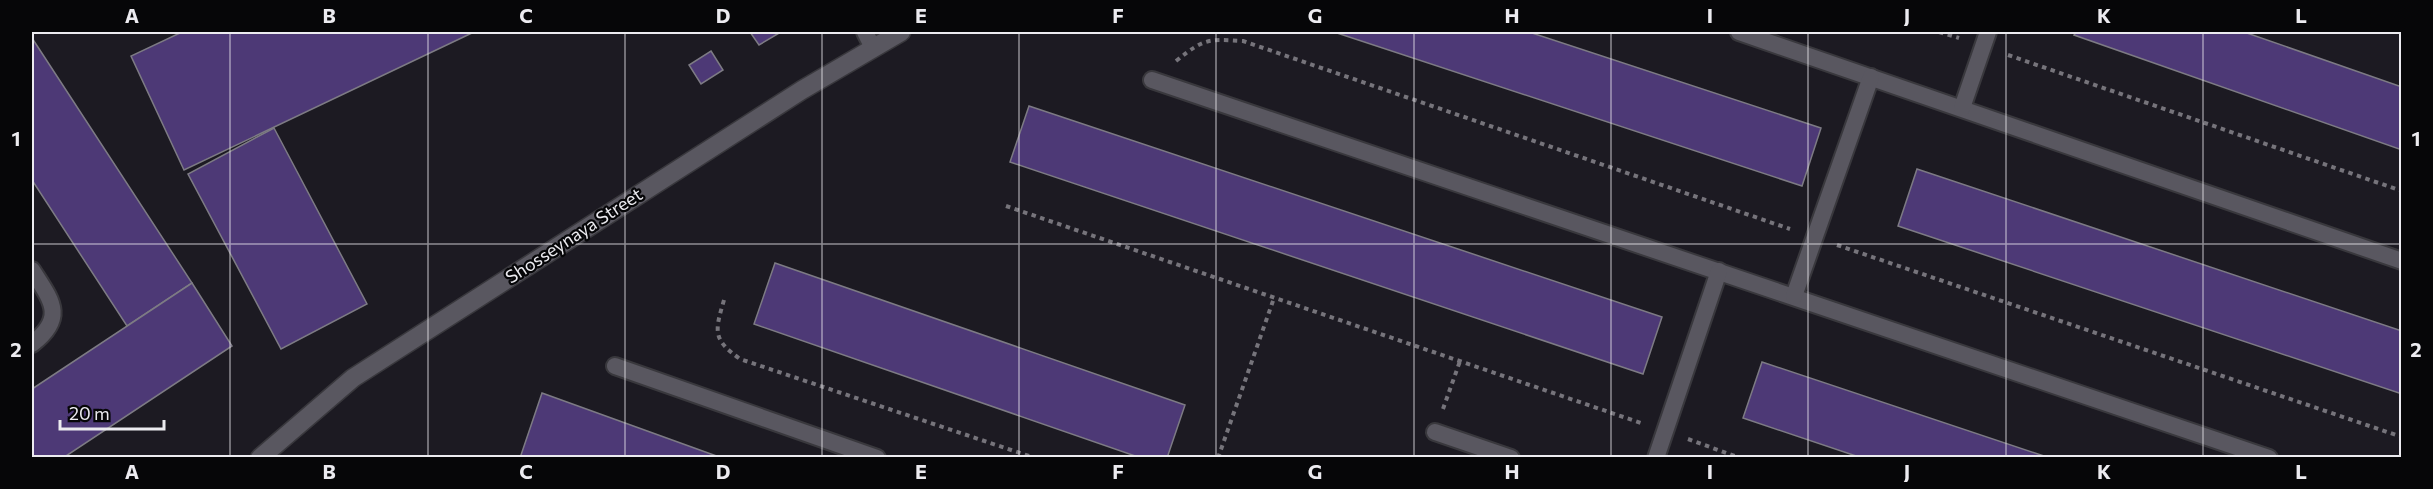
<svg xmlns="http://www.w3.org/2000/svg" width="2433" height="489" font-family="Commissioner,sans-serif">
<rect width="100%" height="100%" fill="#1c1a22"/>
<g fill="#4d3976" stroke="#7d7b84" stroke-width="1.5">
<polygon points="182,32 474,32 184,170 131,56"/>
<polygon points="750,32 781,32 759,45"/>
<polygon points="1334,32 1529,32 1821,128 1802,186"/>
<polygon points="2076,32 2244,32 2402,87 2402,150 2074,35"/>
<polygon points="32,38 192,283 127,326 32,180"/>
<polygon points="711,51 723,70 701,84 689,65"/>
<polygon points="1029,106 1662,317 1643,374 1010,162"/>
<polygon points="274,128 367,304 281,349 188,174"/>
<polygon points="1917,169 2402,331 2402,394 1898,226"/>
<polygon points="775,263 1185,405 1167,458 1141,458 754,324"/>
<polygon points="192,283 232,346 63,458 32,458 32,389"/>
<polygon points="1762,362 2050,458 1862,458 1743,418"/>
<polygon points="542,393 722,458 520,458"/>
</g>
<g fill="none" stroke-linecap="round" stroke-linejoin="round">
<g stroke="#39383d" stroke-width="20">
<g id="lane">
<polyline points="865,32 873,48"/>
<polyline points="1739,32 2402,261"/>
<polyline points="1152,80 2269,458"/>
<polyline points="1962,108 1988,32"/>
<path d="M32,270C51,300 67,317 32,344"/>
<polyline points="1794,296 1871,77"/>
<polyline points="615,366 877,458"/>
<polyline points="1435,432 1511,458"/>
<polyline points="1656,458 1719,271"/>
</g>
</g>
<g stroke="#39383d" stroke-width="21">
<polyline id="secondary" points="260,458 353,378 802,90 901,32"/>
</g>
<g stroke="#76747b" stroke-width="4" stroke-dasharray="4.5 4.5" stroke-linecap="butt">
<polyline points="1939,32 1959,38"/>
<polyline points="2008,55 2402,191"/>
<path d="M1176,61C1205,38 1207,39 1243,41L1790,229"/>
<polyline points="1006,206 1641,423"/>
<polyline points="1837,245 2402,437"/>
<path d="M724,300C715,331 712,339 740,359L1035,458"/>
<polyline points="1443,409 1460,361"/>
<polyline points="1688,439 1740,458"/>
<polyline points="1218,458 1274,298"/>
</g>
<use href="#lane" stroke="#595760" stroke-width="16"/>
<use href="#secondary" stroke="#595760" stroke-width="18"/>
</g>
<path fill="none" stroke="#ecebf0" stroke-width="1.5" stroke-opacity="0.55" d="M230,32V458M428,32V458M625,32V458M822,32V458M1019,32V458M1216,32V458M1414,32V458M1611,32V458M1808,32V458M2006,32V458M2203,32V458M32,244H2402"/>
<g text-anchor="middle" stroke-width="4.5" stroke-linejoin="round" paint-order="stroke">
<g font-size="18" fill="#ecebf0" stroke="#060608">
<text transform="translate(574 236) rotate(-33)" y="6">Shosseynaya Street</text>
</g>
</g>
<rect width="2433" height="489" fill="none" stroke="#060608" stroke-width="66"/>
<path d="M60 420v9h104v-9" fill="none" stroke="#ecebf0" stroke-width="3"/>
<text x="69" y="420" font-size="18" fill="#ecebf0" stroke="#060608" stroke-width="4.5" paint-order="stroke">20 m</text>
<rect x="33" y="33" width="2367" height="423" fill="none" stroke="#ecebf0" stroke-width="2"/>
<g font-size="20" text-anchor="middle" font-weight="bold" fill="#ecebf0">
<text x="132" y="23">A</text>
<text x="329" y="23">B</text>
<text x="526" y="23">C</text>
<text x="723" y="23">D</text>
<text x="921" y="23">E</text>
<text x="1118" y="23">F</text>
<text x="1315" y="23">G</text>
<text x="1512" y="23">H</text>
<text x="1710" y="23">I</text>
<text x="1907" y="23">J</text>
<text x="2104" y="23">K</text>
<text x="2301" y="23">L</text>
<text x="16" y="146">1</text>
<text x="2416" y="146">1</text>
<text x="16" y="357">2</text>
<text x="2416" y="357">2</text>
<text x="132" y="479">A</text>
<text x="329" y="479">B</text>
<text x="526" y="479">C</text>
<text x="723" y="479">D</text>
<text x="921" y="479">E</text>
<text x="1118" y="479">F</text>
<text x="1315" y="479">G</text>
<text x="1512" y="479">H</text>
<text x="1710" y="479">I</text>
<text x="1907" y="479">J</text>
<text x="2104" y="479">K</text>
<text x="2301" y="479">L</text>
</g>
</svg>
